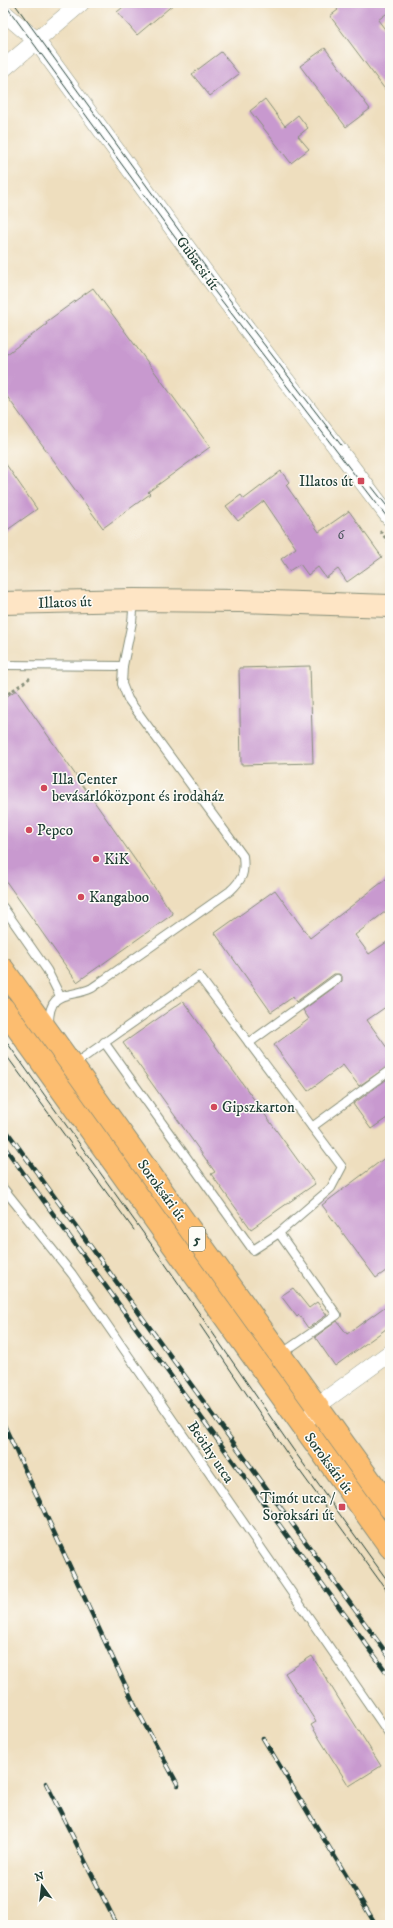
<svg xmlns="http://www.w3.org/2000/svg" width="393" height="1928" font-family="'IM FELL DW Pica',serif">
<rect width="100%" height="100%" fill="#fdfcf7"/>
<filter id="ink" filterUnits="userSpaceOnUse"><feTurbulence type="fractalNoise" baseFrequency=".025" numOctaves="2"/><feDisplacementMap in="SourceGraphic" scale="8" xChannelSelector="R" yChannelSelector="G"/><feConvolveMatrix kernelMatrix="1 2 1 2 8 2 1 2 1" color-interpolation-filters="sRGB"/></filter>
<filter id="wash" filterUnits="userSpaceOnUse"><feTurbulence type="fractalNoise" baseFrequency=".012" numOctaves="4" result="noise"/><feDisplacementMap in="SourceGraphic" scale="16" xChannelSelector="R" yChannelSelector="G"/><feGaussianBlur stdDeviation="0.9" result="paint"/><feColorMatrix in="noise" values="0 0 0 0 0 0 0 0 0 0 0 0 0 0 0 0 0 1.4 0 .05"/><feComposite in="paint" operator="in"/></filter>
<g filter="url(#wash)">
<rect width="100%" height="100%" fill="#eedebe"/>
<g id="blocks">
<g fill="#c899cf">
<polygon points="128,3 175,3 137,35 117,12"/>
<polygon points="332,3 390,3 390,11 378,20 390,36 390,96 330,16 338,10"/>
<polygon points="325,48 370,109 346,127 300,66"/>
<polygon points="221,52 239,74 210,96 192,74"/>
<polygon points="265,99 285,126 298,115 308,128 298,136 309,149 291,163 250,111"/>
<polygon points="93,288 210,447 148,492 150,494 103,528 3,391 3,357 47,324 46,322"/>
<polygon points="3,460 37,509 3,533"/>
<polygon points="281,471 289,482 286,485 319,532 349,511 382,557 347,582 338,569 326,578 318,567 308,575 300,564 289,571 281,559 296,548 264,501 238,521 226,506 241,495 244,499"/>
<polygon points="310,666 313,763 241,765 239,668"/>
<polygon points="16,690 173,914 77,982 3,877 3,699"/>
<polygon points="390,876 390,908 355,935 369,954 390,940 390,1004 367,1020 390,1052 390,1065 359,1086 343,1065 308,1091 274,1045 309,1019 303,1010 340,983 342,981 342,976 339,974 334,974 296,1002 293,997 271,1012 215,933 275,890 310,938"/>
<polygon points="183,1001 315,1184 251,1229 211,1174 215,1172 123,1043"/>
<polygon points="390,1077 390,1116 371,1129 353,1104"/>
<polygon points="390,1154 390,1268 376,1278 322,1205"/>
<polygon points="293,1288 309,1308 317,1302 327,1315 308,1328 299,1315 297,1317 281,1296"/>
<polygon points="390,1303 390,1326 335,1366 315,1337 337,1321 347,1334"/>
<polygon points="312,1656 381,1766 349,1786 311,1725 316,1722 285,1673"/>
</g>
</g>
</g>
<g filter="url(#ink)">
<use href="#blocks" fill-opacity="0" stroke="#868e79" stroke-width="1"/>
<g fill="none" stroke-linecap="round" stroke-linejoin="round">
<g stroke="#868e79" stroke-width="10">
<g id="lane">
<polyline points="3,665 123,666"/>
<polyline points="3,907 47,970 60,996"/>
<path d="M49,1026C48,987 70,999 92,988C96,985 101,982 105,979L230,891C243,879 245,873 243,856L128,699L122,684L123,666L132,622L134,600"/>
<polyline points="104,1042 253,1250 279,1233"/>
<polyline points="249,1043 337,979"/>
<polyline points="73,1065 199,976 342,1167 331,1188 279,1233 337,1315 281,1354"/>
<polyline points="312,1127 390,1070"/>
<polyline points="3,1188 72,1274 390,1735"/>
</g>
</g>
<g stroke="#868e79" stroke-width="18">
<g id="street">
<polyline points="3,12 36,40 217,289 390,518"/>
<polyline points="3,69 81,3"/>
<polyline points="311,1416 317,1406 390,1353"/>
</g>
</g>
<g stroke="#868e79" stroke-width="24">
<polyline id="secondary" points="3,603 134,600 240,601 390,606"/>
</g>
<g stroke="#868e79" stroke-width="24">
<g id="primary">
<polyline points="3,969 390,1508"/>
<polyline points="3,1008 390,1547"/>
</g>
</g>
<g stroke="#868e79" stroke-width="2.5" stroke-dasharray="3 3" stroke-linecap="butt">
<polyline points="380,531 390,544"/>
<polyline points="3,697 30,678"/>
</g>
<use href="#lane" stroke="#fff" stroke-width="8"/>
<use href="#street" stroke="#fff" stroke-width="17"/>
<use href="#secondary" stroke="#fee5c5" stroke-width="22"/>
<use href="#primary" stroke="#fcbd6f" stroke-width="22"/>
<g stroke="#1f3d34" stroke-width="1">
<polyline points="4,3 212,288 390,521"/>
<polyline points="14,3 223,291 341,445"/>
<polyline points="372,487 390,510"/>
<polyline points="3,1037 159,1255 292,1448 390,1584"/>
<polyline points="3,1051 134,1230"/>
<polyline points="200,1325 286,1452 390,1595"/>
</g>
<g stroke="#1f3d34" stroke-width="4.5">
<g id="rail">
<polyline points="3,1126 390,1658"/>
<polyline points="3,1145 390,1677"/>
<polyline points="3,1423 136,1708 178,1785"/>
<polyline points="263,1738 376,1925"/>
<polyline points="46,1783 117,1925"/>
</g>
</g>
<use href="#rail" stroke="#fdfcf7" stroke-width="3" stroke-dasharray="9" stroke-linecap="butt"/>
</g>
</g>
<g fill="#d1495b" stroke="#fdfcf7" stroke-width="1.5">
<rect x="357" y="477" width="8" height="8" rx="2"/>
<circle cx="44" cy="788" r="4"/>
<circle cx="29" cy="830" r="4"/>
<circle cx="96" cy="859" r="4"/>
<circle cx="81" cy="897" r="4"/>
<circle cx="214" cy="1107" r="4"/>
<rect x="338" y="1503" width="8" height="8" rx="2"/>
</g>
<g text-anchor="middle" stroke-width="3" stroke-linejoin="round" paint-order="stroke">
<g font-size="13" fill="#49545b">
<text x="341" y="539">6</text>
</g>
<rect fill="#fdfcf7" stroke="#62766e" stroke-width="1" x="189" y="1227" width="16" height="24" rx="3"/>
<g font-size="14" font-weight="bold" fill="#1f3d34">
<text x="197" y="1244">5</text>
</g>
<g font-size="15" fill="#1f3d34" stroke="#fdfcf7">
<text transform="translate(198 263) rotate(54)" y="5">Gubacsi út</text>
<text transform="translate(65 602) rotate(-2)" y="5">Illatos út</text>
<text transform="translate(162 1190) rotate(54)" y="5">Soroksári út</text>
<text transform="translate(211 1452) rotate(56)" y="5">Beöthy utca</text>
<text transform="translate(329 1463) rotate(54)" y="5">Soroksári út</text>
</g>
<g font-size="15" fill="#1f3d34" stroke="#fdfcf7" text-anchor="start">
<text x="353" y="486" text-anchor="end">Illatos út</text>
<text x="52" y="784">Illa Center<tspan x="52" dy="17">bevásárlóközpont és irodaház</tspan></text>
<text x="37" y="835">Pepco</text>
<text x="104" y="864">KiK</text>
<text x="89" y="902">Kangaboo</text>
<text x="222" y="1112">Gipszkarton</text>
<text x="334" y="1503" text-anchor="end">Timót utca /<tspan x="334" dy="17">Soroksári út</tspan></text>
</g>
</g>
<rect width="393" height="1928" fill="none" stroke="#fdfcf7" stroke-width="16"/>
<g transform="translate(42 1886) rotate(345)" stroke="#fdfcf7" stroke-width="3" paint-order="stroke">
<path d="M0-3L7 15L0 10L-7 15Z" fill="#1f3d34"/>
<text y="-6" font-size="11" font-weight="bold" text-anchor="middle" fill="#1f3d34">N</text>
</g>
</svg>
